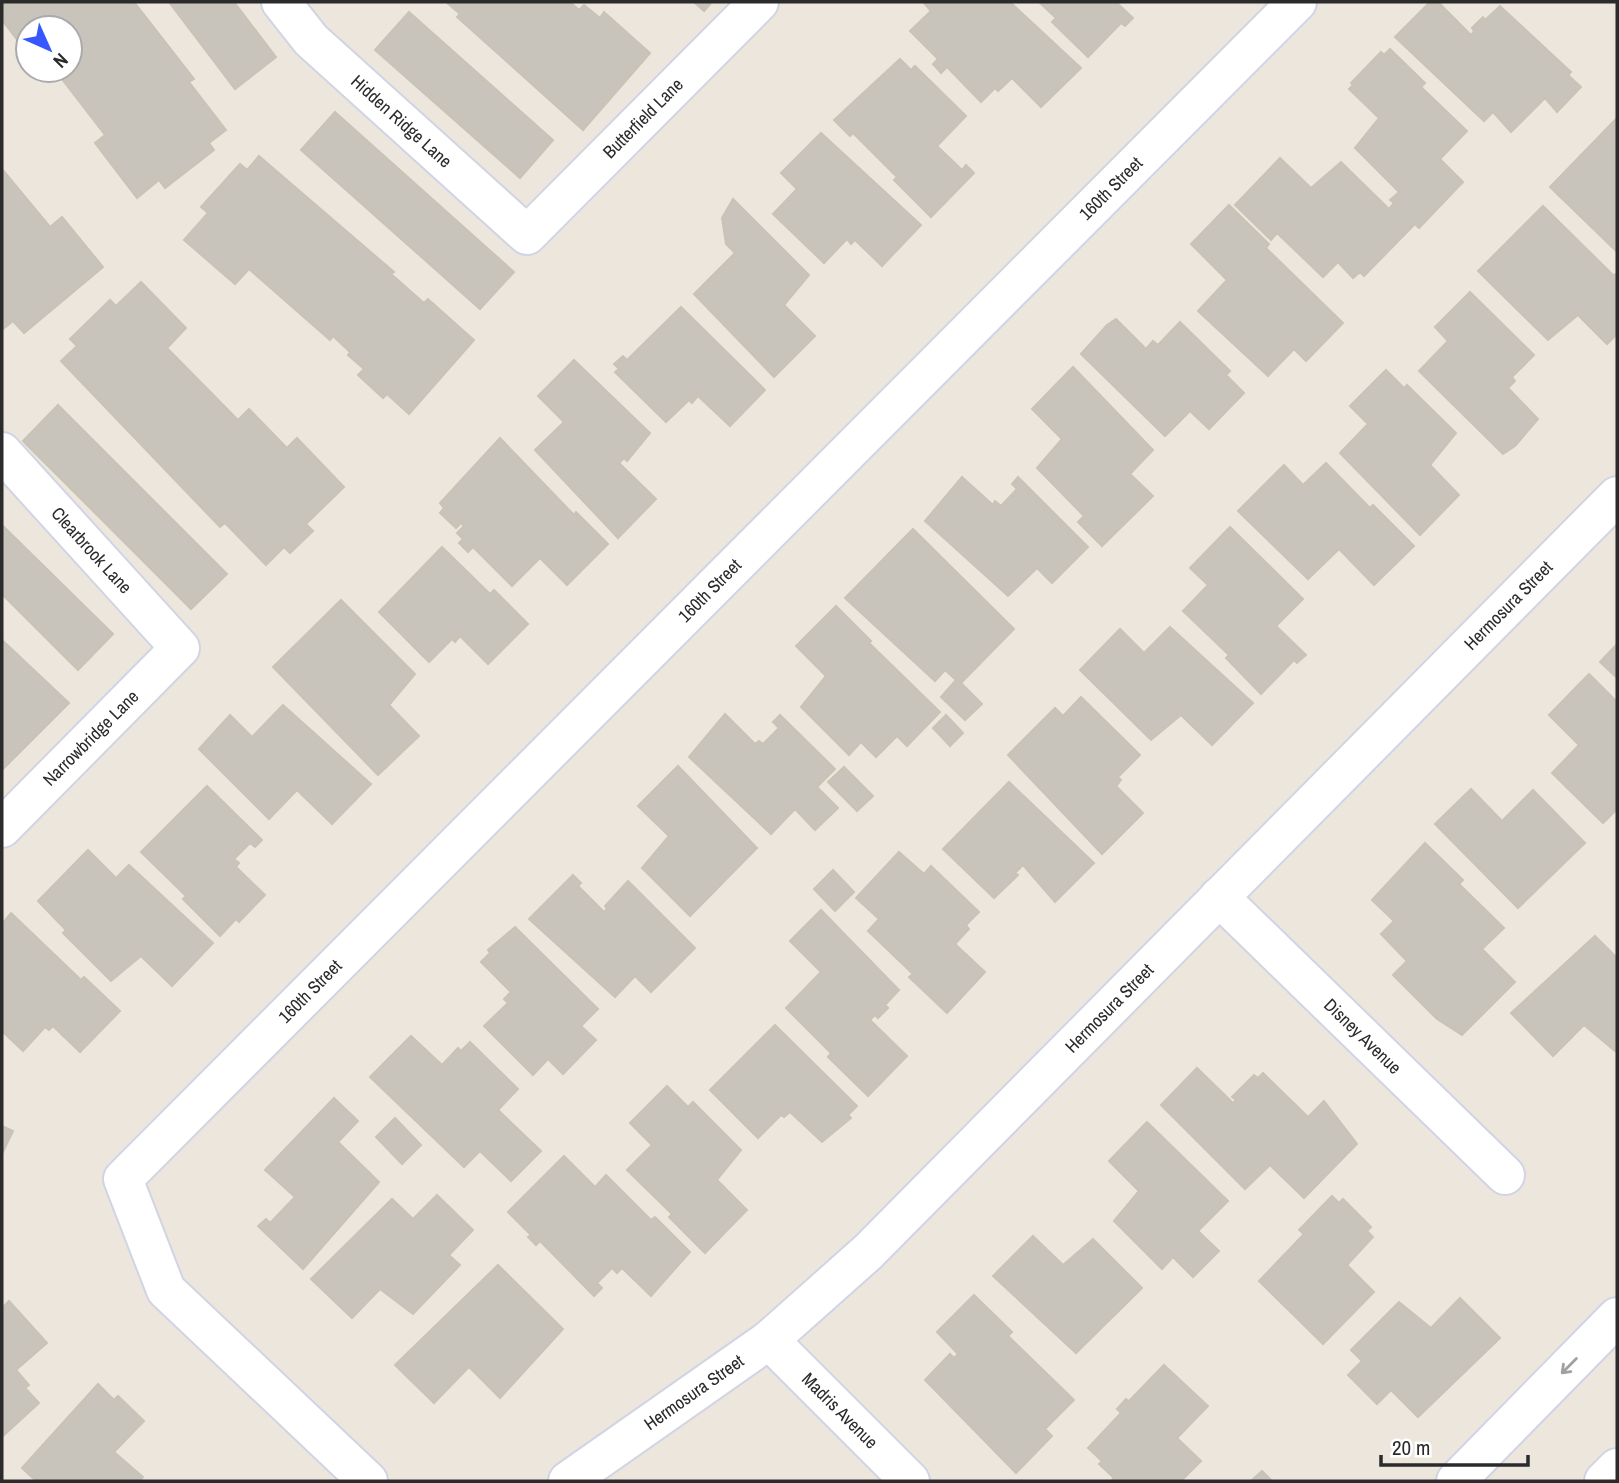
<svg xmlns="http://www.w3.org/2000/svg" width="1619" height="1483" font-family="'Archivo Narrow',sans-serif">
<rect width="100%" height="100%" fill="#ede6dc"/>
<g fill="#c9c4bb" stroke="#c9c3b6" stroke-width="2">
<polygon points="7,2 134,2 194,79 189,82 226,130 209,143 214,150 165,188 159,180 137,198 95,143 105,135 55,70 70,70 70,28 28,28 28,54 2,20 2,6"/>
<polygon points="169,2 234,2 276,57 235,89"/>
<polygon points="446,2 570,2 579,10 584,5 600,18 604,12 650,53 583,130 457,17 460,14"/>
<polygon points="694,2 712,2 704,11"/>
<polygon points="935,2 1010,2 1081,68 1041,107 1012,78 998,91 995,88 981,102 947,67 941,73 933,64 938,59 910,31 931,11 924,3"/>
<polygon points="1039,2 1116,2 1133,18 1125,26 1121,23 1088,57 1052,22 1056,18"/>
<polygon points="1430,2 1438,2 1471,35 1474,31 1472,28 1483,17 1485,20 1500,6 1571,72 1568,75 1581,87 1557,112 1545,98 1511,132 1493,112 1484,121 1395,37"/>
<polygon points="409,12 553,140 520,178 375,50"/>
<polygon points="1390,49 1425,83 1421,87 1467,131 1440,159 1463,182 1419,228 1415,224 1364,276 1360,272 1353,278 1338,262 1323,277 1277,233 1271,240 1235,205 1280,158 1311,188 1341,162 1389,209 1394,203 1390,200 1399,192 1355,148 1379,118 1349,89 1353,85 1351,83 1381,52 1384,55"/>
<polygon points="900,59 911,70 915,66 966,116 937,146 962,170 966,165 974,173 931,217 894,180 897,177 853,133 850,136 834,120"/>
<polygon points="335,112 514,272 480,309 301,150"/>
<polygon points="1616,119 1617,120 1617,252 1550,187"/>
<polygon points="821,133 921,225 882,266 855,240 851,244 847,239 824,263 773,214 797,189 781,173"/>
<polygon points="259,156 394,272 391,274 424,303 428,299 474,340 409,414 387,394 383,398 358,375 364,369 348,355 350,352 333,336 330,340 249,269 235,284 184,240 208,213 201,207 240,164 247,170"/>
<polygon points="2,169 50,227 62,217 103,267 24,333 13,321 2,330"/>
<polygon points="733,199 809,275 784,305 815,336 774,377 694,294 735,253 726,244 722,218"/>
<polygon points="1229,205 1269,244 1266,248 1343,323 1306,361 1294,349 1268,376 1198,311 1227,280 1191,244"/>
<polygon points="1543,206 1613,275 1617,274 1617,334 1607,344 1578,315 1548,340 1478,271"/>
<polygon points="141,282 186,328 167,348 238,420 249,409 287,448 297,438 344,487 306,524 313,531 290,553 284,547 266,565 225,523 220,527 61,361 77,346 70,339 110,300 116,306"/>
<polygon points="1470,292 1534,355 1512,377 1515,381 1508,388 1538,419 1515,446 1503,454 1419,371 1448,341 1435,327"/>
<polygon points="681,307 765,390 730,426 698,396 692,403 689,400 666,422 615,372 619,369 614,364 623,356 627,360"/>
<polygon points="1116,319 1146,349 1153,341 1158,345 1180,322 1230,371 1226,375 1244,393 1209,429 1190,411 1165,436 1081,354 1107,325"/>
<polygon points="574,360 650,433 627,461 624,458 619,463 656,499 618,538 535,450 564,422 538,396"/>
<polygon points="1073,367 1153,450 1130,474 1153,496 1102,546 1078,522 1084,516 1037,468 1062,439 1032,409"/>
<polygon points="1386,370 1404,388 1407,385 1456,433 1430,465 1459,495 1420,535 1340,453 1368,424 1350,406"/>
<polygon points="58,405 227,574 191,609 23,441"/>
<polygon points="500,438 574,515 576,512 608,544 567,585 540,558 512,586 473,547 468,552 459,543 463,539 457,533 464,526 461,523 456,528 440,513 444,508 440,503"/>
<polygon points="1326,463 1370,508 1373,505 1414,546 1374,585 1339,549 1308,579 1238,511 1284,465 1303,485"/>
<polygon points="962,477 993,505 995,501 1001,506 1017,489 1012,484 1018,477 1088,547 1052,583 1037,568 1008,596 925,521"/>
<polygon points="2,525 113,634 78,670 2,594"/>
<polygon points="1230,527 1303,599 1276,626 1306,655 1297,663 1294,660 1261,694 1226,658 1229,655 1183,611 1208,585 1190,568"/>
<polygon points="913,529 1014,629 961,683 982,704 965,720 941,697 956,680 945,670 935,681 845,598"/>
<polygon points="442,547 490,594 494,590 528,624 488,664 460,636 455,642 452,639 429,662 379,612"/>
<polygon points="341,600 415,674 389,705 419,736 378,775 273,667"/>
<polygon points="836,606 871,641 869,643 940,712 907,746 897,736 876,757 861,742 849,755 801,707 826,676 796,646"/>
<polygon points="1170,627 1253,703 1212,745 1181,715 1151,740 1080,670 1120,629 1144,653"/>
<polygon points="2,640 69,703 2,770"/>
<polygon points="1617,644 1617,678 1600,662"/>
<polygon points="1589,674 1617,702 1617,809 1603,823 1552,773 1579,745 1549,715"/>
<polygon points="1081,697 1140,755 1118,777 1121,780 1116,786 1143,813 1102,854 1008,755 1055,708 1063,716"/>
<polygon points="283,705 371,784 332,824 297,790 269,819 199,749 230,715 252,737"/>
<polygon points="725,714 755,744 759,741 763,744 779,728 773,722 780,715 835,769 817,787 838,808 815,830 795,809 771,834 689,757"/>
<polygon points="946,715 963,733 950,746 933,728"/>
<polygon points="678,766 757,848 690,916 642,868 669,836 638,806"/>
<polygon points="844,767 873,796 857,811 828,782"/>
<polygon points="1009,782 1094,863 1055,902 1023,865 1015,873 1018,875 994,898 943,849"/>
<polygon points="207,786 262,840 255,847 250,843 234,859 239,863 236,867 265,895 239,922 236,919 220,936 183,899 186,896 141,852"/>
<polygon points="1471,789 1502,821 1533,790 1585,843 1518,908 1435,824"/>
<polygon points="1425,843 1463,880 1459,884 1504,928 1482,949 1515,982 1462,1035 1437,1019 1393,975 1407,961 1381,934 1394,921 1372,900"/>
<polygon points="88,850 116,878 129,865 213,943 172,986 141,956 111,981 63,933 66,930 38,901"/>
<polygon points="899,852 924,874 931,866 979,912 966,925 969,929 955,944 985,972 947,1013 909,977 913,974 868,931 879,919 856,898"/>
<polygon points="833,870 854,892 835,911 814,889"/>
<polygon points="573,875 581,883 578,886 604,912 607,909 605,906 628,881 695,948 651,992 635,976 615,997 529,919"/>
<polygon points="821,910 899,990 885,1005 888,1008 878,1018 875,1015 870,1020 907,1056 868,1096 828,1057 831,1053 786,1008 821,972 790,941"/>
<polygon points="11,913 81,980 84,977 120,1011 80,1052 53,1026 49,1030 45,1027 23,1051 2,1031 2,924"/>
<polygon points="515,927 598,1009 581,1026 596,1040 563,1074 548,1059 533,1075 484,1026 508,1003 504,999 511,992 481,962 490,953 488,950"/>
<polygon points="1595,936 1617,958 1617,1048 1615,1051 1584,1025 1553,1056 1511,1013"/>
<polygon points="775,1025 857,1106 848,1115 851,1118 822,1142 790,1112 784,1117 781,1115 758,1138 710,1090"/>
<polygon points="411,1036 442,1065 458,1048 461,1051 470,1042 518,1089 498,1110 541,1151 511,1181 480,1151 464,1167 370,1077"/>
<polygon points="1197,1068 1233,1103 1236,1100 1232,1097 1254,1075 1258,1078 1263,1073 1308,1117 1324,1101 1357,1144 1304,1198 1270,1165 1245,1189 1161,1105"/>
<polygon points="667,1086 688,1107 693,1102 741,1150 717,1180 747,1210 705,1253 669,1217 672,1214 627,1170 652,1145 630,1123"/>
<polygon points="334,1098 358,1121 338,1142 379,1182 303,1269 258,1226 266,1219 270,1223 295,1197 265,1170"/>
<polygon points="395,1118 421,1145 402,1164 376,1137"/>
<polygon points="1147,1122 1228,1201 1198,1231 1219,1251 1193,1277 1173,1257 1162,1269 1114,1221 1139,1191 1109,1161"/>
<polygon points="2,1126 13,1131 2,1154"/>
<polygon points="564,1156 595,1187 606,1175 651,1220 655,1217 690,1252 651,1296 622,1268 617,1273 612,1268 597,1283 602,1288 594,1296 540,1241 536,1245 528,1237 531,1235 508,1212"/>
<polygon points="437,1195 473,1230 449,1255 460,1265 413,1314 380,1289 352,1318 311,1279 392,1199 413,1219"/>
<polygon points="1332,1196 1339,1203 1343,1199 1371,1227 1367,1231 1373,1237 1347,1265 1374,1292 1323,1344 1259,1281 1304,1234 1299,1230"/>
<polygon points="1033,1236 1063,1265 1093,1239 1142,1288 1076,1353 993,1276"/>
<polygon points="498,1265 563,1329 500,1398 469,1367 434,1403 395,1365"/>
<polygon points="974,1295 1012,1332 1008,1336 1074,1400 1045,1429 1052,1436 1016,1473 925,1380 950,1354 954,1358 958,1354 937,1332"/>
<polygon points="1460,1298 1500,1338 1418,1417 1391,1390 1377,1404 1348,1375 1362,1361 1351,1350 1399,1302 1431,1328"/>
<polygon points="9,1301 47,1343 16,1370 29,1385 25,1388 39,1403 2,1437 2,1308"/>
<polygon points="1164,1365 1208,1406 1177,1438 1201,1461 1181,1481 1111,1481 1114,1478 1099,1464 1102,1461 1088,1448 1121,1413 1117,1409 1126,1399 1129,1401"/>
<polygon points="98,1384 114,1400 118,1396 144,1421 114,1452 143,1477 139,1481 36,1481 22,1468"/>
<polygon points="1262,1471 1272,1481 1251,1481"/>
</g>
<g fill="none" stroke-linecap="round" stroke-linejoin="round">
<g stroke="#d1d4e4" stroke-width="42">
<g id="street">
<path id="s1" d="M281,2L311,40L527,235L759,2"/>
<path id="s2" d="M2,452L180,648L2,828"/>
<path id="s3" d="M1219,897L1505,1175"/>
<path id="s4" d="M769,1340L910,1481"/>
<path id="s5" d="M368,1481L166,1290L123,1179L1297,2"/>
<path id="s6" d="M568,1481L769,1340L868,1252L1617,496"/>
</g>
</g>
<g stroke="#d1d4e4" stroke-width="42">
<g id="secondary">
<polyline points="1456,1481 1617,1317"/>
<polyline points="1604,1481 1617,1468"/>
</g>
</g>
<use href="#street" stroke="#fff" stroke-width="38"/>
<use href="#secondary" stroke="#fff" stroke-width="38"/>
</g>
<defs><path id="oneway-shaft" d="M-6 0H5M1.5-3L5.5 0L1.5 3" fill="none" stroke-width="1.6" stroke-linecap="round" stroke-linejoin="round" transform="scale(1.75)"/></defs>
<use stroke="#a0a0a0" href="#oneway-shaft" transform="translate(1569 1366) rotate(135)"/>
<g text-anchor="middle" stroke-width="6" stroke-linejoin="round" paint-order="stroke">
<g font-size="18" fill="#2b2b2b" stroke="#fff">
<text dy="6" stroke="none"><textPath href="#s1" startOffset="504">Butterfield Lane</textPath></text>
<text dy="6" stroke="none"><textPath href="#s1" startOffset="170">Hidden Ridge Lane</textPath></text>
<text dy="6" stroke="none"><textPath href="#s5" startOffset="1796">160th Street</textPath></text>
<text dy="6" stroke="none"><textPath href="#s2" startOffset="133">Clearbrook Lane</textPath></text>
<text dy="6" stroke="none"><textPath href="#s5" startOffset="1228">160th Street</textPath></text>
<text dy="6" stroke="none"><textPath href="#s6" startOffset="1288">Hermosura Street</textPath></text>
<text transform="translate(91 738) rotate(-45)" y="6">Narrowbridge Lane</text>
<text dy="6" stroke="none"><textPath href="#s5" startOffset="662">160th Street</textPath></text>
<text dy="6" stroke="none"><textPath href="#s6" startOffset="721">Hermosura Street</textPath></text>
<text dy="6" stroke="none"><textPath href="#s3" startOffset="200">Disney Avenue</textPath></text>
<text dy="6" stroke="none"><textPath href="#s6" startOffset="154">Hermosura Street</textPath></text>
<text dy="6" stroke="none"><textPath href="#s4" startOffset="100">Madris Avenue</textPath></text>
</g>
</g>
<rect width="1619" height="1483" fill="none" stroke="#2b2b2b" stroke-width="7"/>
<g transform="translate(49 49) rotate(135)"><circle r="33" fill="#ffffff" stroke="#aaaaaa" stroke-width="2"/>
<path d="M0-5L12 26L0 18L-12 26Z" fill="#3758ff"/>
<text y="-10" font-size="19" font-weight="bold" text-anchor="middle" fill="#2b2b2b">N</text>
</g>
<path d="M1381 1455v10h147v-10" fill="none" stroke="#2b2b2b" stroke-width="3.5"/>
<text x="1392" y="1455" font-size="21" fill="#2b2b2b" stroke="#ffffff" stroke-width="5" paint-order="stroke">20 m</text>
</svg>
